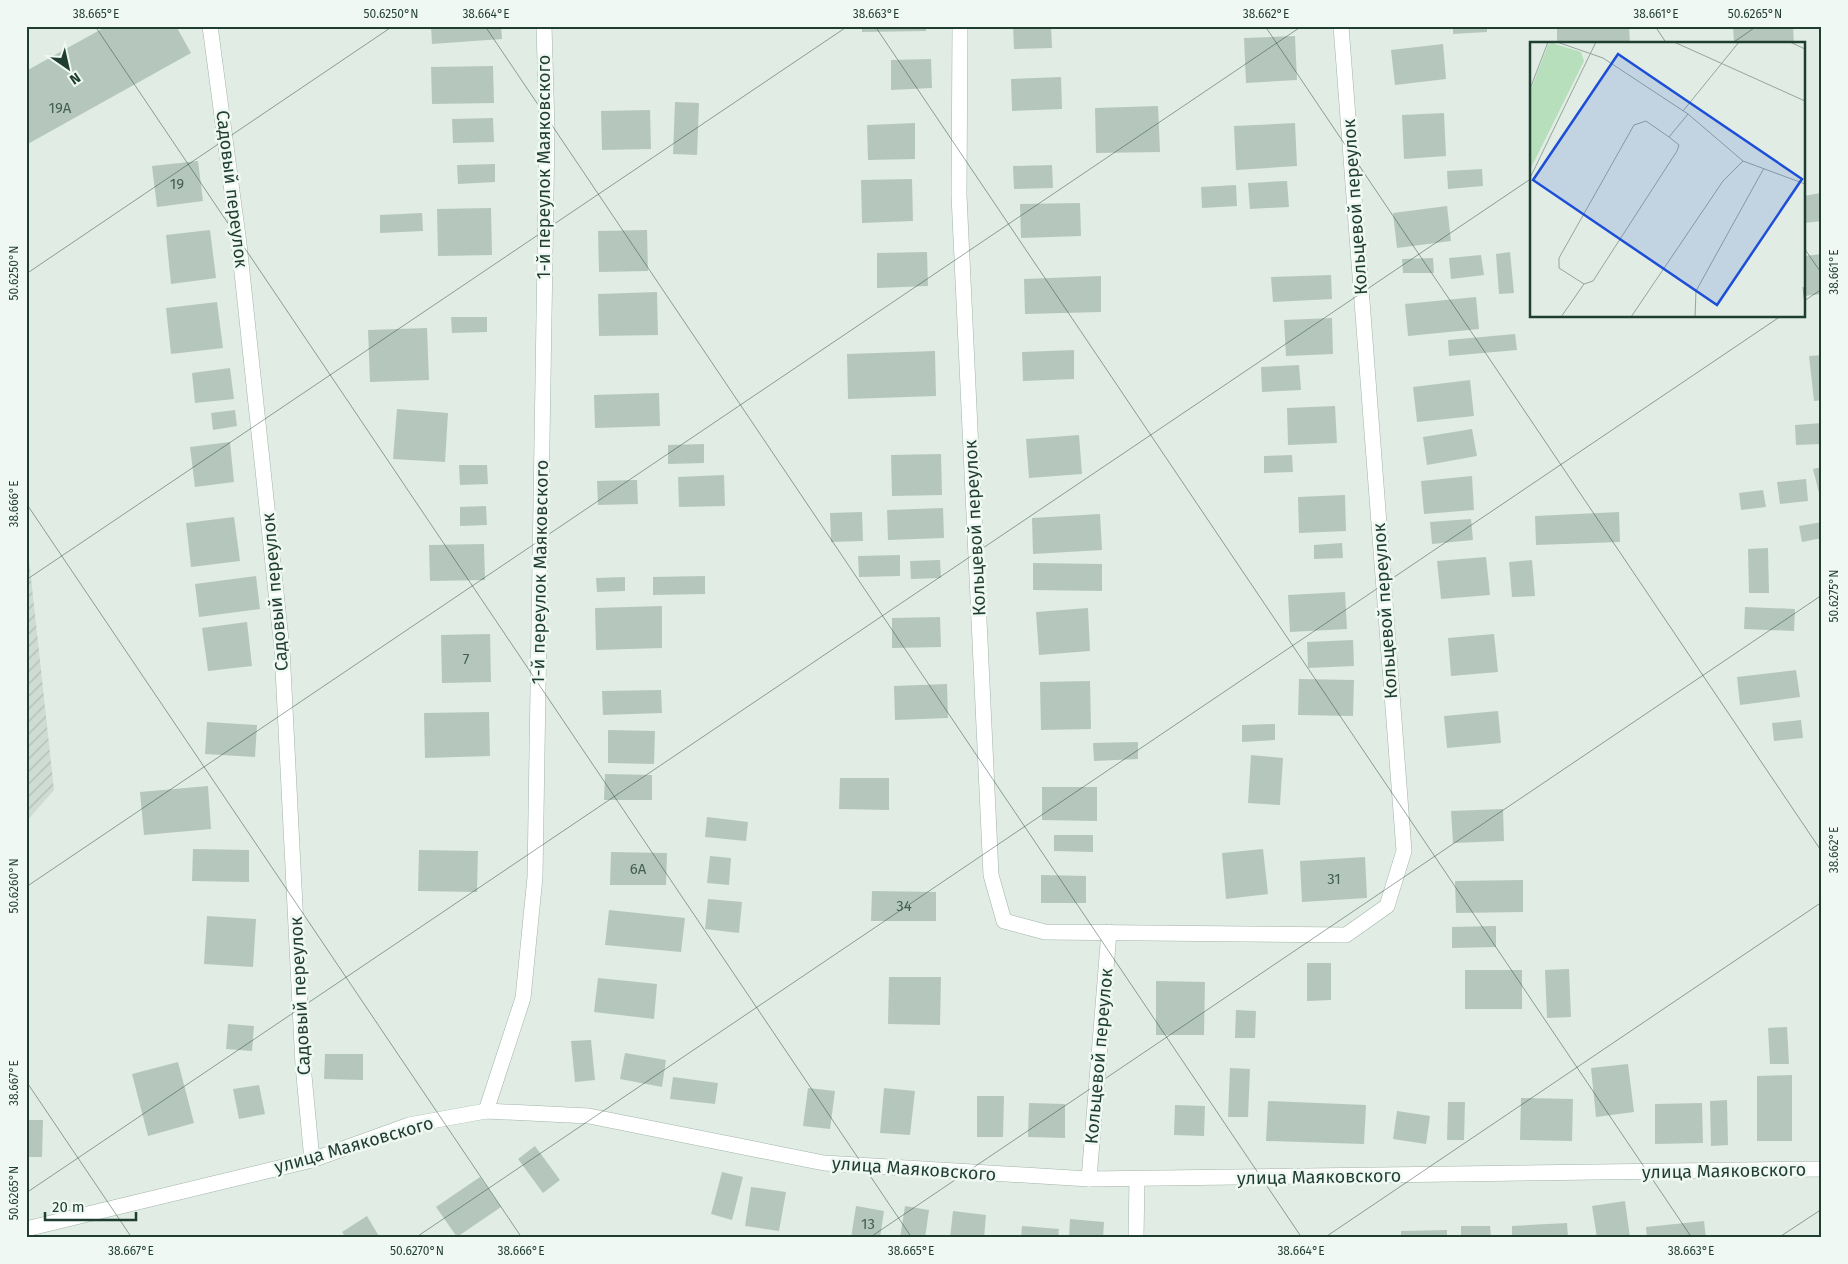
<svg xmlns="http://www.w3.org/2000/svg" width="1848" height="1264" font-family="'Fira Sans',sans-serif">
<defs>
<pattern id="industrial-furrows" width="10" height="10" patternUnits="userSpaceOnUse" patternTransform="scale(1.25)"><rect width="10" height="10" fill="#cedcd3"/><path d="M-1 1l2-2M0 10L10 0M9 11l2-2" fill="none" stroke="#b0beb5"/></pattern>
</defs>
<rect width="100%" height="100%" fill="#e0ece4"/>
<polygon fill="url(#industrial-furrows)" points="26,532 54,790 26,822"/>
<g fill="#b5c7bd">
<polygon points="107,26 176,26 191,53 26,145 26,71"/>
<polygon points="443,26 501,26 502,39 432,44 431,27"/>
<polygon points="862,26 926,26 926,31 862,32"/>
<polygon points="1013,26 1051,26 1052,48 1014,49"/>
<polygon points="1453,26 1487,26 1487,32 1453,34"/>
<polygon points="1557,26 1629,26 1630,44 1557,44"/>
<polygon points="1733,26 1793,26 1794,44 1734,44"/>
<polygon points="1295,36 1297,80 1246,83 1244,38"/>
<polygon points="1443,44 1446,79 1395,85 1391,50"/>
<polygon points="931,59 932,88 891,90 891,60"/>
<polygon points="493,66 494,103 432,104 431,67"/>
<polygon points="1061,77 1062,109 1012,111 1011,79"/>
<polygon points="675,102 699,103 697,155 673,154"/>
<polygon points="1158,106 1160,152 1096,153 1095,108"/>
<polygon points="650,110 651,149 602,150 601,111"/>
<polygon points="1444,113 1446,156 1404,159 1402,115"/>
<polygon points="493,118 494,142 453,143 452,119"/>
<polygon points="915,123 915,159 868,160 867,125"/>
<polygon points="1295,123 1297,166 1236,170 1234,126"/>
<polygon points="198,161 203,201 157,207 152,166"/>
<polygon points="495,164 495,182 458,184 457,165"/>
<polygon points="1052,165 1053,188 1014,189 1013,166"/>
<polygon points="1482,169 1483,186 1448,189 1447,171"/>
<polygon points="912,179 913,221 862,223 861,180"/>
<polygon points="1287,181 1289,207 1250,209 1248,183"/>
<polygon points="1236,185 1237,206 1202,208 1201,187"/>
<polygon points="1820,193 1822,221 1804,223 1804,196"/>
<polygon points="1080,203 1081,236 1021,238 1020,204"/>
<polygon points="1447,206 1451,241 1397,248 1393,213"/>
<polygon points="491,208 492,255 438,256 437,209"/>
<polygon points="422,213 423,231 380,233 380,215"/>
<polygon points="210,230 216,278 171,284 166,235"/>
<polygon points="647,230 648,271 599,272 598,231"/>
<polygon points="927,252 928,286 877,288 877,253"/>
<polygon points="1510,252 1514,293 1499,294 1496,254"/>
<polygon points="1822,254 1822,294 1804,296 1804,256"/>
<polygon points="1481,255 1484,275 1451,279 1449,258"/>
<polygon points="1433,258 1434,273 1403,273 1402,259"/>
<polygon points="1331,275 1332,299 1273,302 1271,277"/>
<polygon points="1101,276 1101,312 1025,314 1024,279"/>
<polygon points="657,292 658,335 599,336 598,294"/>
<polygon points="1476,297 1479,329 1408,336 1405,304"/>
<polygon points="217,302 223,348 171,354 166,308"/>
<polygon points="451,317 487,317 487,332 452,333"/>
<polygon points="1332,318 1333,354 1286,356 1284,320"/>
<polygon points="427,328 429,380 370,382 368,330"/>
<polygon points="1515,334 1517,350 1449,356 1448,340"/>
<polygon points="1074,350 1074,379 1023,381 1022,352"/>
<polygon points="935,351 936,396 848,399 847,354"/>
<polygon points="1822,355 1822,400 1814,401 1809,356"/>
<polygon points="1299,365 1301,390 1262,392 1261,367"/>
<polygon points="230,368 234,399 195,403 192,373"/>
<polygon points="1470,380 1474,416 1417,422 1413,387"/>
<polygon points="659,393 660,426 595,428 594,395"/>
<polygon points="1335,406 1337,443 1288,445 1287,408"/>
<polygon points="397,409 448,413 445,462 393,459"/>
<polygon points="235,410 237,426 213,430 211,413"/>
<polygon points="1822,423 1822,444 1796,445 1795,425"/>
<polygon points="1472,429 1477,456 1427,465 1423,437"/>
<polygon points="1079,435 1082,474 1029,478 1026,439"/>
<polygon points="230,442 234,482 195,487 190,447"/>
<polygon points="704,444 704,463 668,464 668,445"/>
<polygon points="941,454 942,495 892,496 891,455"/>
<polygon points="1292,455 1293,472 1264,473 1264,456"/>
<polygon points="459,465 487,465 488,484 460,485"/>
<polygon points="1822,467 1822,501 1821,501 1813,469"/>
<polygon points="724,475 725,506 679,507 678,477"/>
<polygon points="1472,476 1474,510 1424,514 1421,481"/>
<polygon points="1806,479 1808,501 1780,504 1777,482"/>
<polygon points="637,480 638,504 598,505 597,481"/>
<polygon points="1763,490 1766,507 1741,510 1739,493"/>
<polygon points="1345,495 1346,531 1299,533 1298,497"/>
<polygon points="486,506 487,525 460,526 460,507"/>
<polygon points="943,508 944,538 888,540 887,510"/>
<polygon points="862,512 863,541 831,542 830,513"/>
<polygon points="1619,512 1620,542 1536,545 1535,516"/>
<polygon points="1100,514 1102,550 1033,554 1032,518"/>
<polygon points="234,517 240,561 191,567 186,523"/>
<polygon points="1471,519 1473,540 1432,544 1430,522"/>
<polygon points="1822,522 1822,538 1802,542 1799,526"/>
<polygon points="1342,543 1343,558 1314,559 1314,545"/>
<polygon points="484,544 485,580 430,581 429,545"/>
<polygon points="1768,548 1769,593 1749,593 1748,549"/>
<polygon points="900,555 900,576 859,577 858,556"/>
<polygon points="1486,557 1490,595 1441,599 1437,561"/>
<polygon points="940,560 941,578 911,579 910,561"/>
<polygon points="1532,560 1535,596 1512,597 1509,562"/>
<polygon points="1033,563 1102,564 1102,591 1033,590"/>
<polygon points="256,576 260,609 199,617 195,584"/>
<polygon points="705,576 705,594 653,595 653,577"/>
<polygon points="625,577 625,591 597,592 596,578"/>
<polygon points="1345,592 1347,629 1290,632 1288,595"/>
<polygon points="662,606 662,648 596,650 595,608"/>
<polygon points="1745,607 1795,609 1794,631 1744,629"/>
<polygon points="1088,608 1090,651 1039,655 1036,612"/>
<polygon points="940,617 941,647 892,648 892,618"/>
<polygon points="247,622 252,666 208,671 202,628"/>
<polygon points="490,634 491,682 442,683 441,635"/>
<polygon points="1494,634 1498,672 1451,676 1448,638"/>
<polygon points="1353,640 1354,666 1308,668 1307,642"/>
<polygon points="1796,670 1800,697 1740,705 1737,677"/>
<polygon points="1299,679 1354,680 1353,716 1298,715"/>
<polygon points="1090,681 1091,729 1041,730 1040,682"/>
<polygon points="947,684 948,718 895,720 894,686"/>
<polygon points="661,690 662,713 603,715 602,691"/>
<polygon points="1498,711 1501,743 1447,748 1444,716"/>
<polygon points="489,712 490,756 425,758 424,713"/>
<polygon points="1801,720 1803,738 1774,741 1772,723"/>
<polygon points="207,722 257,725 255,757 205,754"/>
<polygon points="1275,724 1275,740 1242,742 1242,725"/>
<polygon points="608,730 655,731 654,764 608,763"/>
<polygon points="1138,742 1138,759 1094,761 1093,743"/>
<polygon points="1251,755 1283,758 1280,805 1248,803"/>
<polygon points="605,774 652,775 652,800 604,800"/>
<polygon points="840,778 889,778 889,810 839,809"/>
<polygon points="208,786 211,829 144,835 140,792"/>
<polygon points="1042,787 1097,787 1097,821 1042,820"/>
<polygon points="1503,809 1504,841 1453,843 1451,811"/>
<polygon points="707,817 748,822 746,841 705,837"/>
<polygon points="1054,835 1093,835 1093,852 1054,851"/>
<polygon points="193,849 249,850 249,882 192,881"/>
<polygon points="1263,849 1268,894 1226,899 1222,853"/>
<polygon points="419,850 478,851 477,892 418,891"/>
<polygon points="611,852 667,853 666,885 610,885"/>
<polygon points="710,856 731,858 729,885 707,883"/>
<polygon points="1365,857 1367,898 1302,902 1300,861"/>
<polygon points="1041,875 1086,876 1086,903 1041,903"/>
<polygon points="1523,880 1523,912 1456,913 1455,881"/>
<polygon points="872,891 936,892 936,921 871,921"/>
<polygon points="708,899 742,902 739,933 705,929"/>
<polygon points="609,910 685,918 681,952 605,945"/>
<polygon points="207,916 256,919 253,967 204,964"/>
<polygon points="1496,926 1496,947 1452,948 1452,927"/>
<polygon points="1307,963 1331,963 1331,1000 1307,1001"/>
<polygon points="1569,969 1571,1017 1547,1018 1545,970"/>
<rect x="1465" y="970" width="57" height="39"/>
<polygon points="889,977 941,977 940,1025 888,1024"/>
<polygon points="598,978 657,984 654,1019 594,1012"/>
<polygon points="1156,981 1205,982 1204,1035 1156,1035"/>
<polygon points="1236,1010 1256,1011 1255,1038 1235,1038"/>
<polygon points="228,1024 254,1026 252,1051 226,1049"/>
<polygon points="1787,1027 1789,1064 1770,1064 1768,1028"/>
<polygon points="591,1040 595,1080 575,1082 571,1041"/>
<polygon points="625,1053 666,1060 662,1087 620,1079"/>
<polygon points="325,1054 363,1054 363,1080 324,1079"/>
<polygon points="178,1062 194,1123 148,1136 132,1074"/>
<polygon points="1628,1064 1634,1112 1596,1117 1591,1068"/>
<polygon points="1230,1068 1250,1069 1248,1117 1228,1117"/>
<polygon points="1792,1075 1792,1141 1757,1141 1757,1076"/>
<polygon points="673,1077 718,1083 715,1104 670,1099"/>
<polygon points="259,1085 265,1114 239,1119 233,1089"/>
<polygon points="808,1088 835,1091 830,1129 803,1126"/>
<polygon points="884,1088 915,1091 910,1135 880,1133"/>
<polygon points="977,1096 1004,1096 1003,1137 977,1137"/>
<polygon points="1521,1098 1573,1099 1572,1141 1520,1140"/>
<polygon points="1727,1100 1728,1145 1711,1146 1710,1101"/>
<polygon points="1268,1101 1366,1105 1364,1144 1266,1141"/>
<polygon points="1448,1102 1465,1102 1464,1140 1447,1140"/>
<polygon points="1029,1103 1065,1104 1065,1138 1028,1137"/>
<polygon points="1702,1103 1703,1143 1655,1144 1655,1104"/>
<polygon points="1175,1105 1205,1106 1204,1136 1174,1135"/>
<polygon points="1397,1111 1430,1116 1426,1144 1393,1139"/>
<polygon points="26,1120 43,1120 42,1157 26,1157"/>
<polygon points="535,1146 560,1180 543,1193 518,1159"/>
<polygon points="722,1172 743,1177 732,1220 711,1214"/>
<polygon points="480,1177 501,1207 457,1237 436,1207"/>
<polygon points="751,1187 786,1192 779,1231 745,1226"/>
<polygon points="1625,1201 1630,1238 1597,1238 1592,1206"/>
<polygon points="856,1206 884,1211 880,1238 851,1238"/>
<polygon points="905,1206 929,1210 925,1238 900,1238"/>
<polygon points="953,1211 986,1215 984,1238 950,1238"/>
<polygon points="367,1216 380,1238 346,1238 342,1232"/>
<polygon points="1070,1219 1104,1222 1103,1238 1069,1238"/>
<polygon points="1704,1221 1706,1238 1647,1238 1646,1227"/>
<polygon points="1567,1223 1568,1238 1512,1238 1512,1226"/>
<polygon points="1022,1226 1059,1229 1058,1238 1021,1238"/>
<polygon points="1461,1226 1490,1226 1491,1238 1461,1238"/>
<polygon points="1447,1230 1447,1238 1401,1238 1401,1231"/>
</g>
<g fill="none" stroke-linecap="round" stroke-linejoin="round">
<g stroke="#a2b4aa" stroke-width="16">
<g id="minor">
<polyline points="210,26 239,244 282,649 303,1065 312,1160"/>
<polyline points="960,26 959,195 991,875 1004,921 1045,932 1346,935 1387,906 1404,851 1341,26"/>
<polyline points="486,1111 523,998 535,877 547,130 544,26"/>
<polyline points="1089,1179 1109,932"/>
<polyline points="1136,1238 1137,1179"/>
</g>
</g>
<g stroke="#a2b4aa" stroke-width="16">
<polyline id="tertiary" points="26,1229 312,1160 409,1125 486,1111 589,1116 824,1163 1089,1179 1822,1169"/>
</g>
<use href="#minor" stroke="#fff" stroke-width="15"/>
<use href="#tertiary" stroke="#fff" stroke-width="15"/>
</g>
<path fill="none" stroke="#1f3d30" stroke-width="1" stroke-opacity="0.45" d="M95,26L912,1238M485,26L1302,1238M875,26L1692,1238M1265,26L1822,852M1655,26L1667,44M1731,44L1757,26M1804,248L1822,274M26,274L393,26M1804,301L1822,289M26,503L522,1238M26,580L848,26M26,887L1302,26M26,1081L132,1238M26,1193L1532,178M415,1238L1781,316M869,1238L1822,595M1324,1238L1822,902M1778,1238L1822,1209"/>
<g text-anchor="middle" stroke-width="5" stroke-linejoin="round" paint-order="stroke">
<g font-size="15" fill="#446053">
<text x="60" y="113">19А</text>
<text x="177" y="189">19</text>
<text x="466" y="664">7</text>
<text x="638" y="874">6А</text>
<text x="1334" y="884">31</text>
<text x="904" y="911">34</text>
<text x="868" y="1229">13</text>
</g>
<g font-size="18" fill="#1f3d30" stroke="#f0f8f3">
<text transform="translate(544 167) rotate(-90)" y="6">1-й переулок Маяковского</text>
<text transform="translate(232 189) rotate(83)" y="6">Садовый переулок</text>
<text transform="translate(1355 207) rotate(-94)" y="6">Кольцевой переулок</text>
<text transform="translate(975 528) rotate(-93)" y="6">Кольцевой переулок</text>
<text transform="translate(540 572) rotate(-89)" y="6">1-й переулок Маяковского</text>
<text transform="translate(275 592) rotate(-95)" y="6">Садовый переулок</text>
<text transform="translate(1385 611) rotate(-94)" y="6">Кольцевой переулок</text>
<text transform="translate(300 996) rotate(-93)" y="6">Садовый переулок</text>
<text transform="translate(1099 1056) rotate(-85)" y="6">Кольцевой переулок</text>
<text transform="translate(354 1145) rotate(-16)" y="6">улица Маяковского</text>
<text transform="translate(914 1169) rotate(4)" y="6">улица Маяковского</text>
<text transform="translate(1724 1171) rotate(-1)" y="6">улица Маяковского</text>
<text transform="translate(1319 1177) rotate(-1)" y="6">улица Маяковского</text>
</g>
</g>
<g transform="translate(1530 42)">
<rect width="275" height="275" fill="#e0ece4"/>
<path d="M22,1L51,10L54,19L0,128V50L18,3Z" fill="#b7dfbb"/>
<path fill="none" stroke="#93a69c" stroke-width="1" d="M27,0L73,16L158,72L213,119L275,142M144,0L275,59M260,0L275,7M0,47L18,0M153,69L209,0M139,95L116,79L104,83L29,216V226L54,242L63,239L147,109L149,103L139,95L158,72M0,136L66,0M273,245L275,263M31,275L54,242M101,275L193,139L213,119M165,275L166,249L234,126"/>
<path fill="#1d4ed8" fill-opacity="0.15" stroke="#1d4ed8" stroke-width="2.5" d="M88,12L272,137L187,263L3,138Z"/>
<rect width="275" height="275" fill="none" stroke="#1f3d30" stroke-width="2.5"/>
</g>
<rect width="1848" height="1264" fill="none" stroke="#f0f8f3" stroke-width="55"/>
<g transform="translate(68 68) rotate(146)" stroke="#f0f8f3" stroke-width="4" paint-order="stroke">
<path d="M0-4L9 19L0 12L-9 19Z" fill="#1f3d30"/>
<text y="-8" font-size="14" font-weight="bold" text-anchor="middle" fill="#1f3d30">N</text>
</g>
<path d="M45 1212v8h91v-8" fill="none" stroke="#1f3d30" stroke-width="2.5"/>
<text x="52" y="1212" font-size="15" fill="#1f3d30" stroke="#f0f8f3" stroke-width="4" paint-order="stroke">20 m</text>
<rect x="28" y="28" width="1792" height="1208" fill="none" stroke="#1f3d30" stroke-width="2"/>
<g font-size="12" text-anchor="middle" fill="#1f3d30">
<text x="96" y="18">38.665°E</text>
<text x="391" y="18">50.6250°N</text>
<text x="486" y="18">38.664°E</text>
<text x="876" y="18">38.663°E</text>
<text x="1266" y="18">38.662°E</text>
<text x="1656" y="18">38.661°E</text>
<text x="1755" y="18">50.6265°N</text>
<text transform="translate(1834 272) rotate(-90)" y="4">38.661°E</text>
<text transform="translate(14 273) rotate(-90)" y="4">50.6250°N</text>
<text transform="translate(14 504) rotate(-90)" y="4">38.666°E</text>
<text transform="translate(1834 596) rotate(-90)" y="4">50.6275°N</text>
<text transform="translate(1834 850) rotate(-90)" y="4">38.662°E</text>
<text transform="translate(14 886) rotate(-90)" y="4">50.6260°N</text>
<text transform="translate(14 1083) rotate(-90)" y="4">38.667°E</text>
<text transform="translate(14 1193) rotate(-90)" y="4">50.6265°N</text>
<text x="131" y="1255">38.667°E</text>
<text x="417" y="1255">50.6270°N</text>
<text x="521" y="1255">38.666°E</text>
<text x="911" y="1255">38.665°E</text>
<text x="1301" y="1255">38.664°E</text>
<text x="1691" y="1255">38.663°E</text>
</g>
</svg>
